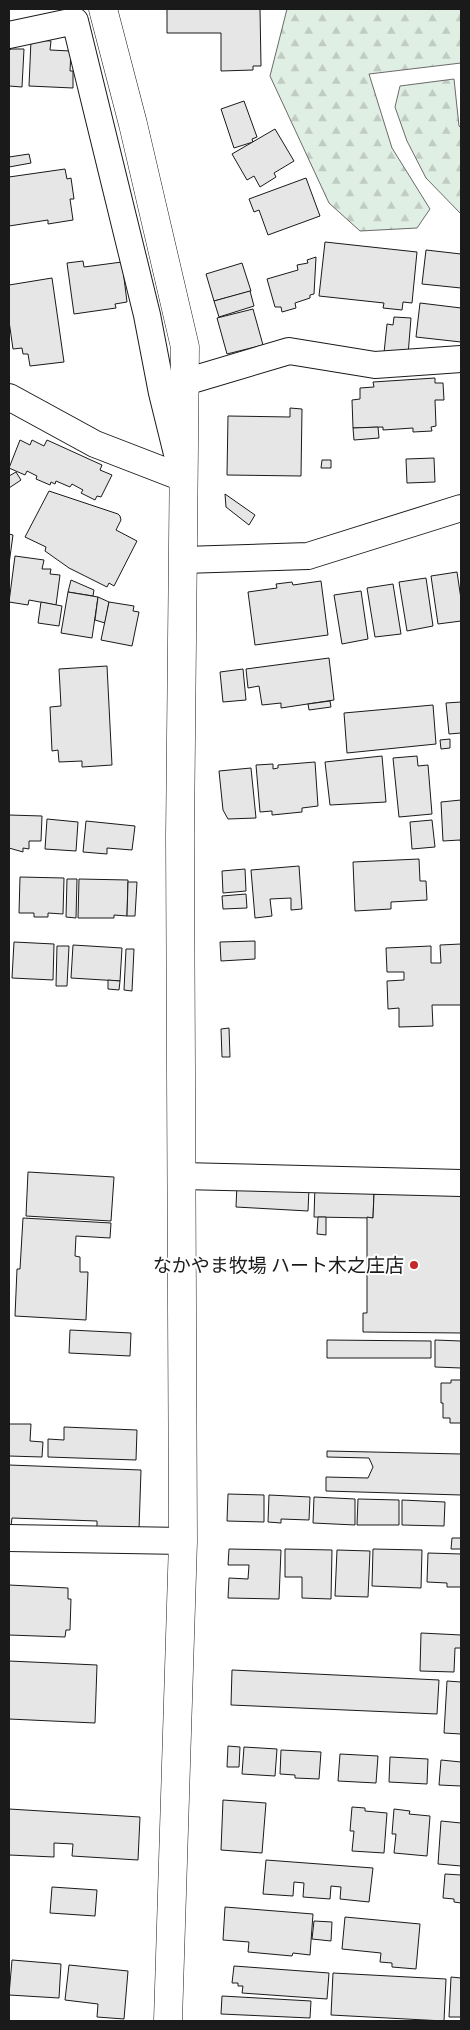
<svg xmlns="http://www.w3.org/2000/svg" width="470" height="2030" font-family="'Exo 2','Noto Sans JP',sans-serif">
<defs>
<pattern id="forest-firs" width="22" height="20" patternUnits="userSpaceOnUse" patternTransform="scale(1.25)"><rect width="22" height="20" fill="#e0efe3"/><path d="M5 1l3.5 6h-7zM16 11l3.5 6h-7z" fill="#c0ccc2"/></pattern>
</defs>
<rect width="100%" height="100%" fill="#fff"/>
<g fill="url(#forest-firs)" stroke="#6a6a6a">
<polygon points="287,9 461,9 461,63 369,74 392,148 430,209 417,228 360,231 329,203 270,76"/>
<polygon points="454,79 459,126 461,128 461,214 426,178 407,141 395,107 400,86"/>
</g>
<g fill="#e6e6e6" stroke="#1a1a1a">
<polygon points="167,9 260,9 261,66 253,66 253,70 221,71 221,33 167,33"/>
<polygon points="31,40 51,41 50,50 71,51 70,71 73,71 73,88 29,86"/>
<polygon points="11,49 24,49 22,87 9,86 9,51"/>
<polygon points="244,101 257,137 252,139 253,142 234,148 221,109"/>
<polygon points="275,129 294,161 274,173 276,177 260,187 254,176 247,180 232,154"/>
<polygon points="29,154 31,163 9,167 9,157"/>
<polygon points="65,169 67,179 71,178 74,199 70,199 73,220 48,224 48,220 9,226 9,177"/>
<polygon points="306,178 320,216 268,235 259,210 254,212 249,199"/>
<polygon points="325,242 417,252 412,303 403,302 402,310 383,308 384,303 319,296"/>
<polygon points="426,250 461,254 461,288 422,284"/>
<polygon points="316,257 314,294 310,295 310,298 295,303 296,308 282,312 281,307 275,307 267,279 298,270 297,265 308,263 307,260"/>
<polygon points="83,261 84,267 122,262 127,302 115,304 116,308 74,314 67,263"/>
<polygon points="242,263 251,291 214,301 206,274"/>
<polygon points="52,278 64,362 30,366 28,354 23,354 22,348 13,349 9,321 9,285"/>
<polygon points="250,291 254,306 219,317 214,301"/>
<polygon points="420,303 461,308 461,342 416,337"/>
<polygon points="253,309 263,345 227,354 217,318"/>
<polygon points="394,317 411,318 408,355 384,353 387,324 393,325"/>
<polygon points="435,378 435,383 443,383 444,400 435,400 436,426 431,427 432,431 413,432 413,428 383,430 383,427 353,428 352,400 360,399 360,388 374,387 373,382"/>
<polygon points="290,408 302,409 301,476 227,475 228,416 290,417"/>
<polygon points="378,427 379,438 354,440 353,428"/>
<polygon points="20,440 30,445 32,440 44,446 47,440 102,465 100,470 112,475 101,497 97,496 95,500 81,493 83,490 72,484 70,487 56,481 55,484 51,482 50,485 36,479 37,476 27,471 25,475 9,468"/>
<polygon points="434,458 435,482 407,483 406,459"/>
<polygon points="322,460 331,460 331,468 321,468"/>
<polygon points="16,472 21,480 9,488 9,476"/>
<polygon points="49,491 118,514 120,516 121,520 116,530 137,541 114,586 109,583 107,587 69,568 45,551 46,547 25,537"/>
<polygon points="225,494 255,515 249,525 226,507"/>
<polygon points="9,534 13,535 9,564"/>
<polygon points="15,556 44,560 42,569 51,569 50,574 60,575 56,605 29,600 28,605 9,602"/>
<polygon points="457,572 461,599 461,621 438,624 431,576"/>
<polygon points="426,578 433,626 407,631 399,582"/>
<polygon points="71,580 94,590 93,596 68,592"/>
<polygon points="321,581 328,635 255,645 248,592 277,588 276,584 292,582 293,585"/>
<polygon points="393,584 401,634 375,637 367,588"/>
<polygon points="361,591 368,639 342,644 334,595"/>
<polygon points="68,592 98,597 92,638 61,633"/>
<polygon points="98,597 109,602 105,623 95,620"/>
<polygon points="41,602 62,606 59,626 38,623"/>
<polygon points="109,602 134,606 133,611 139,612 132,646 101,640"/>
<polygon points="329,658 334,700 281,708 281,703 262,705 259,686 248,688 246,669"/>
<polygon points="107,666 112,765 82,767 82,761 59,762 58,750 52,751 50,707 61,706 59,669"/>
<polygon points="243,669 246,700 223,702 220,672"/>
<polygon points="330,701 331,707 309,710 308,704"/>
<polygon points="461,702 461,733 449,734 446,703"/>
<polygon points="433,705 436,744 347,753 344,713"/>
<polygon points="450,739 450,748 441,749 440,740"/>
<polygon points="382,756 386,802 330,805 325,762"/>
<polygon points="417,756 418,766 428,765 432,814 399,817 393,758"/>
<polygon points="315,762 318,806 302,808 302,812 272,815 272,811 260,812 256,765 273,764 273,769 278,768 278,765"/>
<polygon points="251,768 256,818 228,819 223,810 219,771"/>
<polygon points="461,800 461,844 460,840 443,841 441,802"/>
<polygon points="9,815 42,816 41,841 29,841 29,849 23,848 23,852 9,848"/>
<polygon points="47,819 78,822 76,851 45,849"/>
<polygon points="432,820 435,847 412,849 410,822"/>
<polygon points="86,821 135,826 132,850 107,848 107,854 83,852"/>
<polygon points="419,859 420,881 426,881 427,900 391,902 391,909 355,911 353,862"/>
<polygon points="299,866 302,909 291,910 291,898 270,899 272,916 255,918 251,870"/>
<polygon points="245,869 246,891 223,893 222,871"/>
<polygon points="20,877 64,878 63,914 48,913 48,917 34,917 34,913 19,913"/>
<polygon points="67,879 77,879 76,918 66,917"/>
<polygon points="79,879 128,880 127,916 114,915 114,918 78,918"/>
<polygon points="128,882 137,882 135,916 127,916"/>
<polygon points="246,894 247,908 223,909 222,896"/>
<polygon points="255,941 255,959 221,961 220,942"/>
<polygon points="14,942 54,944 53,980 12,978"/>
<polygon points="461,944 461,1005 432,1005 433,1026 399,1027 399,1008 388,1009 387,981 404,980 404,972 387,972 386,948 431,946 431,963 441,963 440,945"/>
<polygon points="73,945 122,948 120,981 71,978"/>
<polygon points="57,946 69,946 67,986 56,986"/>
<polygon points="126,949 134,949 132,991 124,990"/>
<polygon points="108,980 120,981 119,990 108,989"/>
<polygon points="229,1028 230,1057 222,1057 221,1029"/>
<polygon points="28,1172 114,1177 111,1221 26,1216"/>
<polygon points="237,1184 309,1188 308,1211 236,1207"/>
<polygon points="315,1185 374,1190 373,1218 314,1217"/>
<polygon points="374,1194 461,1195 461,1333 363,1332 363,1313 367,1313 367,1217 373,1218"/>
<polygon points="318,1217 326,1217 326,1235 317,1234"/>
<polygon points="23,1218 111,1223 110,1238 76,1236 75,1256 80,1257 80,1272 88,1272 86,1320 15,1316 17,1269 20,1269"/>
<polygon points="70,1330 131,1333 130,1356 69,1353"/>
<polygon points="327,1340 431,1341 431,1358 327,1358"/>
<polygon points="435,1340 461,1341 461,1368 435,1367"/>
<polygon points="451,1380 461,1380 461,1423 450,1423 450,1418 443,1418 443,1403 441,1403 441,1383 451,1383"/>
<polygon points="9,1424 31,1424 30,1441 43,1442 42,1457 9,1456"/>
<polygon points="64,1427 137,1430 136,1460 48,1457 48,1439 64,1440"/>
<polygon points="327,1451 461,1454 461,1495 326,1491 326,1477 368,1478 373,1467 369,1458 327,1457"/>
<polygon points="9,1465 141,1470 139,1530 97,1528 97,1521 12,1518 11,1526 9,1526"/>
<polygon points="228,1494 264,1495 264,1522 227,1521"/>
<polygon points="269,1495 310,1497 309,1520 281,1519 281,1523 268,1522"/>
<polygon points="314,1497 355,1499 355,1525 313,1523"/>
<polygon points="358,1499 399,1500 399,1525 357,1525"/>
<polygon points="402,1500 445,1502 444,1526 402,1525"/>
<polygon points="452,1538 461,1538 461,1549 451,1549"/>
<polygon points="229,1549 281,1550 279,1599 228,1598 229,1578 248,1579 249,1565 228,1565"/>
<polygon points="285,1549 332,1550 331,1599 302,1598 302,1577 285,1577"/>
<polygon points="373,1549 422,1550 421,1588 372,1586"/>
<polygon points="337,1550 370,1551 368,1597 335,1596"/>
<polygon points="428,1553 461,1554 461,1587 447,1587 447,1583 427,1582"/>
<polygon points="9,1585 68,1588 68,1599 71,1599 70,1630 66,1630 65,1637 9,1635"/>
<polygon points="421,1633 461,1635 461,1648 455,1648 454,1672 420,1671"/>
<polygon points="9,1661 97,1665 95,1723 9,1719"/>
<polygon points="232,1670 439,1680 437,1714 231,1705"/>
<polygon points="447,1681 461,1682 461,1734 444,1733"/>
<polygon points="228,1746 240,1747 239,1767 227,1767"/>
<polygon points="244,1747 277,1749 275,1776 242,1774"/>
<polygon points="281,1750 321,1752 319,1779 295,1778 295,1775 280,1774"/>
<polygon points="340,1754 378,1756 376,1783 338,1781"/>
<polygon points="390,1757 428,1759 427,1784 389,1782"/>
<polygon points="441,1760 461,1762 461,1786 439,1785"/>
<polygon points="223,1800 266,1803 262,1853 221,1850"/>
<polygon points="352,1807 365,1808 365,1811 387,1813 384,1853 352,1851 354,1831 350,1831"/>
<polygon points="9,1809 140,1817 138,1860 72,1856 73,1844 54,1843 54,1857 9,1855"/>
<polygon points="394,1809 410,1811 409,1814 430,1816 427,1856 394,1853 396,1834 392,1834"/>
<polygon points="441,1821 461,1823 461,1866 438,1864"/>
<polygon points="266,1860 373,1868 369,1902 340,1899 341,1887 331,1886 330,1899 303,1897 304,1883 294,1882 293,1896 263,1894"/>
<polygon points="445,1874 461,1875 461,1903 454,1902 454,1899 443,1898"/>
<polygon points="52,1887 97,1890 95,1916 50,1913"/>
<polygon points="225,1907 313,1914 310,1955 293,1953 292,1956 248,1952 249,1942 223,1940"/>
<polygon points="345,1917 420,1924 416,1969 392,1967 392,1963 380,1962 381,1953 342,1949"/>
<polygon points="314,1921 332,1922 331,1941 312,1939"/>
<polygon points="12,1960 61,1964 59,1998 9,1995"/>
<polygon points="69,1965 128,1971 124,2019 97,2017 98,2004 65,2000"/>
<polygon points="234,1966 329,1973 327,1999 242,1993 243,1986 238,1986 238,1983 232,1983"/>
<polygon points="333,1973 446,1979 444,2021 331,2015"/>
<polygon points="451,1977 461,1978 461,2017 449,2017"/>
<polygon points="222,1996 311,2001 310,2018 221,2014"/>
</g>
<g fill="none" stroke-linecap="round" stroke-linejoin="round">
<g stroke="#1a1a1a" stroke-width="28">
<g id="minor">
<polyline points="9,35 75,21 147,315 162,393 179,462"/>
<polyline points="165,392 185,382 289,351 375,365 461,359"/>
<polyline points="9,397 95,444 183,478"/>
<polyline points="183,560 308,556 461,508"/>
<polyline points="182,1176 461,1183"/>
<polyline points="9,1538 183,1541"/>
</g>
</g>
<g stroke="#1a1a1a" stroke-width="29">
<polyline id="tertiary" points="103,9 133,124 185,347 180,837 183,1541 168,2021"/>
</g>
<use href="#minor" stroke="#fff" stroke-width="26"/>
<use href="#tertiary" stroke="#fff" stroke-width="28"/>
</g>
<circle fill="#c62828" stroke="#fff" stroke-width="2" cx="414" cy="1265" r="5"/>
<g text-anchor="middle" stroke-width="4" stroke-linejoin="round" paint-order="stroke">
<g font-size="19" fill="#1a1a1a" stroke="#fff" text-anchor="end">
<text x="404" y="1272">なかやま牧場 ハート木之庄店</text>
</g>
</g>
<rect width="470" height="2030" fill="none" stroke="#1a1a1a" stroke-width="20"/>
</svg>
